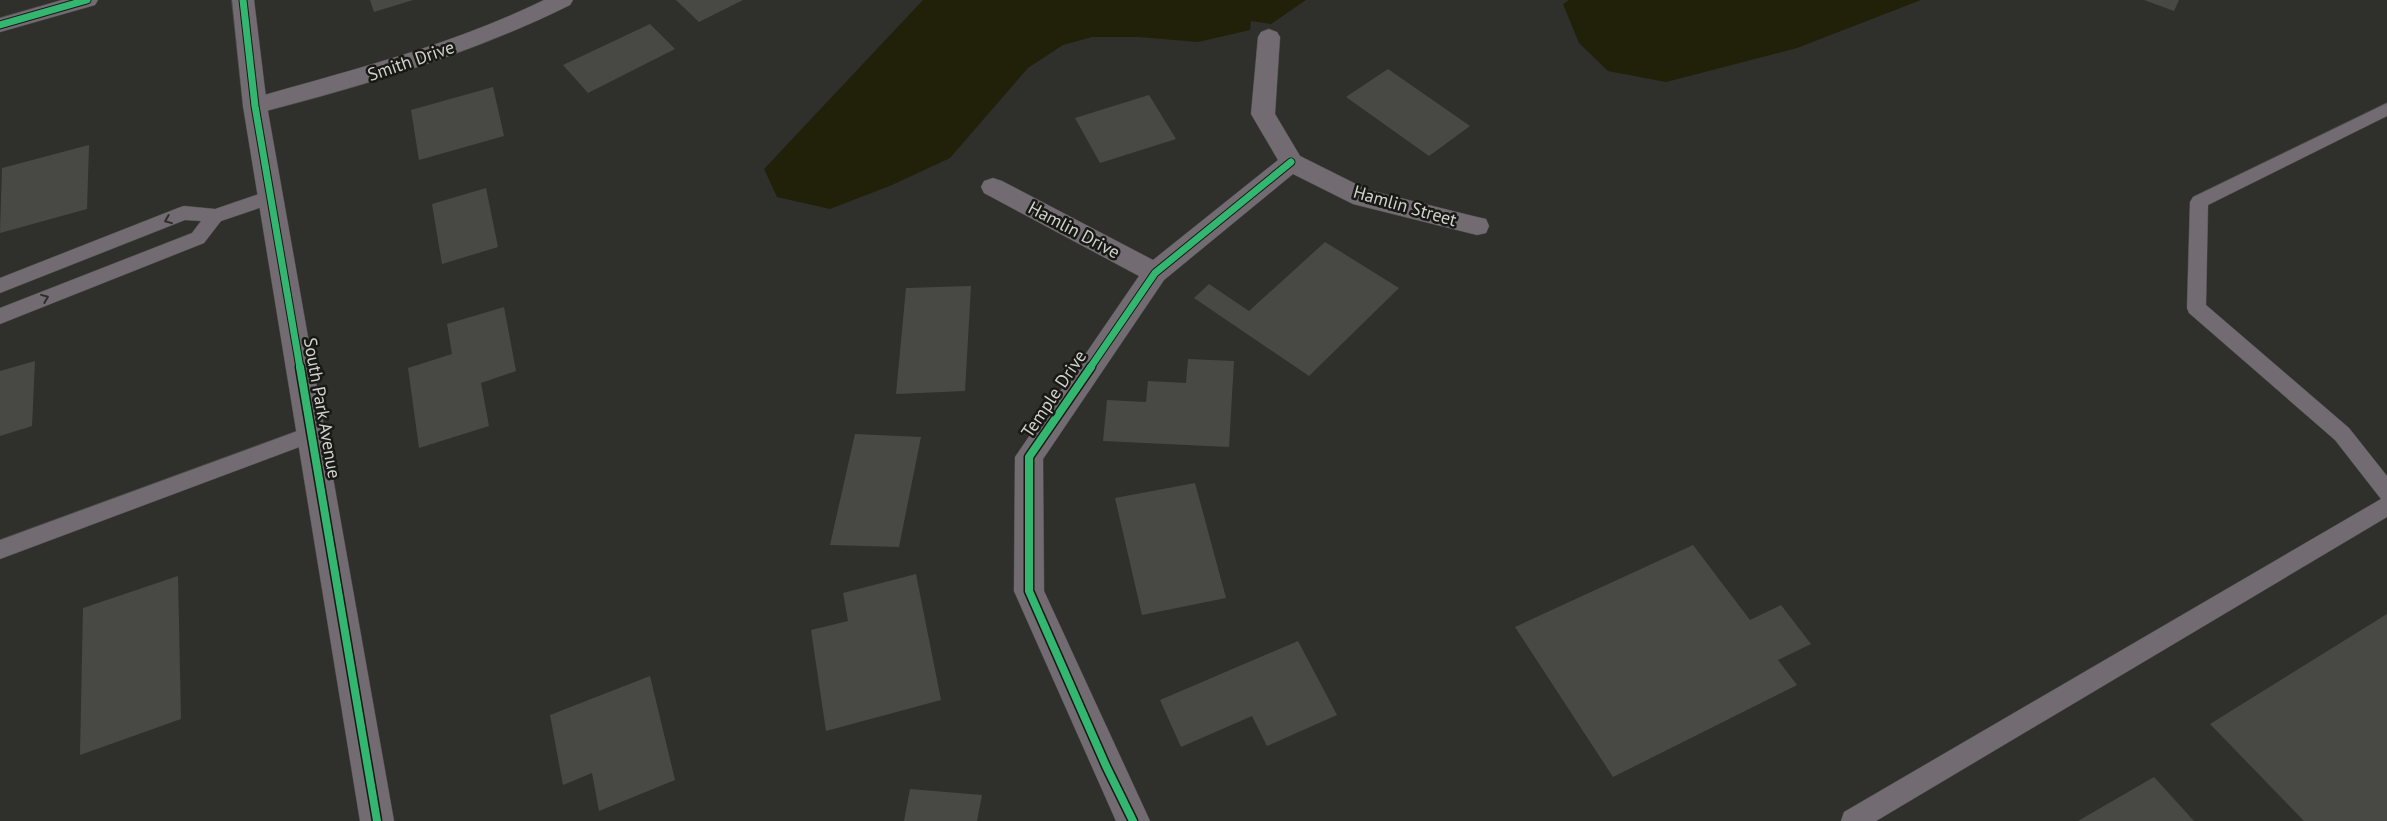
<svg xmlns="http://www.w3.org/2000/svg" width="2387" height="821" font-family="'PT Sans',sans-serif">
<rect width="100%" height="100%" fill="#2f302b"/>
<g fill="#202108">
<polygon points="923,0 1306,0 1271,24 1251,21 1250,30 1198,42 1139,37 1092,37 1063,45 1028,68 950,158 892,185 830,209 777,197 764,169"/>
<polygon points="1569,0 1921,0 1797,48 1666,82 1608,71 1579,43 1563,4"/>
</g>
<g fill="#484945">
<polygon points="370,0 413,0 374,12"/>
<polygon points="676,0 743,0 699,22"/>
<polygon points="2144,0 2179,0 2174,11"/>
<polygon points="650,24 675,49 588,93 563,65"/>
<polygon points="1388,69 1470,126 1429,156 1346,97"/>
<polygon points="493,87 504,136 419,160 411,110"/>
<polygon points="1149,95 1176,139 1100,163 1075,118"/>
<polygon points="89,145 87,209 0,233 2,168"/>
<polygon points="486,188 498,247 442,264 432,204"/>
<polygon points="1325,242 1399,288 1309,376 1194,298 1209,284 1249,311"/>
<polygon points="971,286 965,391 896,394 906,288"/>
<polygon points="504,307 516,371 481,383 489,426 419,448 408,368 452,354 447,324"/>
<polygon points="1188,359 1234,361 1229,447 1103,441 1107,400 1146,402 1148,381 1186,383"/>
<polygon points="35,361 32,426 0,436 0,371"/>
<polygon points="855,434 921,437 899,547 830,545"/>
<polygon points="1195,483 1226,598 1142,615 1115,498"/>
<polygon points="1693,545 1750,620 1781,605 1811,644 1778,660 1797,685 1613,777 1515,627"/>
<polygon points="916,574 941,700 826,731 811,630 848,621 843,593"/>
<polygon points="178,576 181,719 80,755 83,608"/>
<polygon points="2387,614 2387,821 2304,821 2210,724"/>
<polygon points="1298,641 1337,715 1267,746 1252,716 1181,747 1160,700"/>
<polygon points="650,676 675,780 599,811 592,773 563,785 550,715"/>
<polygon points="2154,777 2194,821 2078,821"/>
<polygon points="910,789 982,795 977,821 904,821"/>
</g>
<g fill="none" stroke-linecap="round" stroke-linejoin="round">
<g stroke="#4b4c49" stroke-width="1">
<g id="service">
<polygon points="2387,103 2387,116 2208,205 2206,305 2349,428 2387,476 2387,517 1876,821 1841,821 1844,812 2381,499 2335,440 2189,313 2187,308 2190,202 2193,197"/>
<polygon points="271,190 277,192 280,197 277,202 221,221 204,243 0,324 0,308 192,233 201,221 185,220 0,293 0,278 178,208 184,206 215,209"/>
<polygon points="311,426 318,428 321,434 318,440 0,559 0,540"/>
</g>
</g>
<g stroke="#4b4c49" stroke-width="1">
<g id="minor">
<polygon points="62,0 98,0 95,5 0,32 0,18"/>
<path d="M544,0H573L570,5C469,55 363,86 255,114L247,112L243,106L247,100C350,70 445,48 544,0Z"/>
<polygon points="1269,29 1277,32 1280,37 1275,114 1300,156 1368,190 1477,217 1486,219 1489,226 1486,233 1477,235 1353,204 1293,174 1164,280 1043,459 1044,591 1150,821 1116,821 1014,591 1015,457 1139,276 984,193 981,187 984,181 993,178 1002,181 1153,260 1278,160 1251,114 1258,37 1261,32"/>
</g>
</g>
<g stroke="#4b4c49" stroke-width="1">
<polygon id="tertiary" points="232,0 254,0 267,106 394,821 360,821 243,106"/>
</g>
<use href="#service" fill="#726b72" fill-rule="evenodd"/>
<use href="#minor" fill="#726b72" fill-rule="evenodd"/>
<use href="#tertiary" fill="#726b72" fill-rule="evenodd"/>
<g stroke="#181815" stroke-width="9">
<g id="cycleway-far1">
<polyline points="243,0 255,106 300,368"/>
<polyline points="0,25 87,0"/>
<polyline points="1090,368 1155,273 1291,162"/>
</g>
</g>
<g stroke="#181815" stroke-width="11">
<g id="cycleway">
<polyline points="300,367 377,821"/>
<polyline points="1091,367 1029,457 1029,591 1106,766 1133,821"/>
</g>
</g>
<use href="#cycleway-far1" stroke="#33b770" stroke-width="7"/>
<use href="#cycleway" stroke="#33b770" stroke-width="8"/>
</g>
<defs><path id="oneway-chevron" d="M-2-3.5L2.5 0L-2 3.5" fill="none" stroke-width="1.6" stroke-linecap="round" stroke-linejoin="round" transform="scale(1.25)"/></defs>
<g stroke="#2e2d2c">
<use href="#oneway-chevron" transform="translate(168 220) rotate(158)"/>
<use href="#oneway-chevron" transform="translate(45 298) rotate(-22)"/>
</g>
<g text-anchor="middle" stroke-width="5" stroke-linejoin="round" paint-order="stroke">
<g font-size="18" fill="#d1d2cd" stroke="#181815">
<text transform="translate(411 61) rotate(-19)" y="6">Smith Drive</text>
<text transform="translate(1405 206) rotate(16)" y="6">Hamlin Street</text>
<text transform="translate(1074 230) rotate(28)" y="6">Hamlin Drive</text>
<text transform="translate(1054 394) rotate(-56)" y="6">Temple Drive</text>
<text transform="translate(322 408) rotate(80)" y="6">South Park Avenue</text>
</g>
</g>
</svg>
